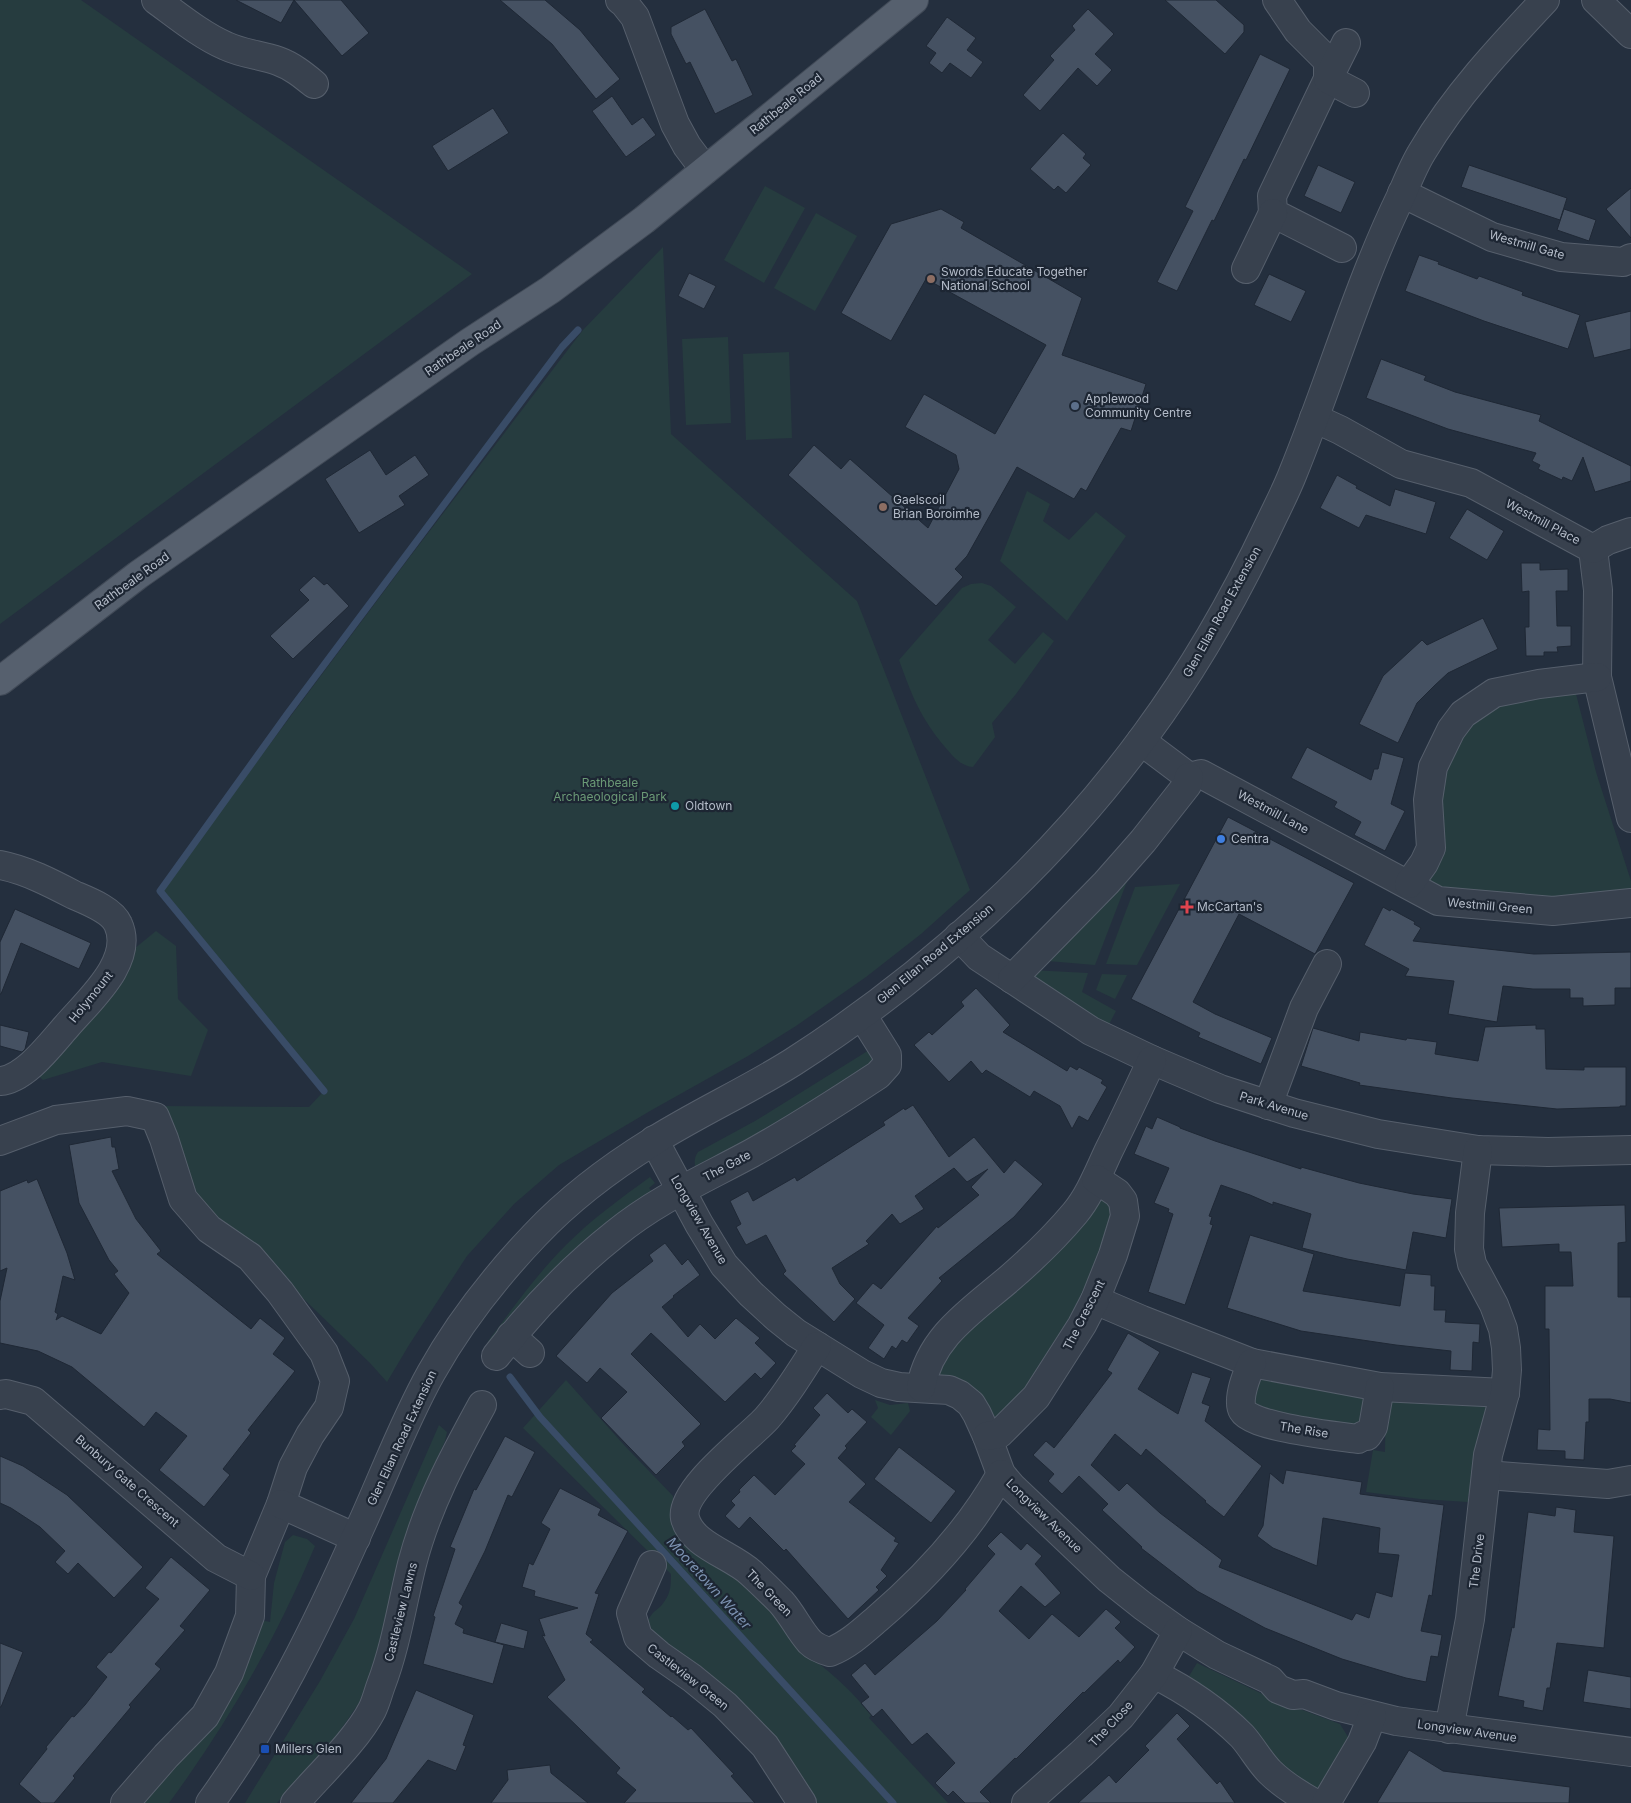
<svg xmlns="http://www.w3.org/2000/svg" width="1631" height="1803" font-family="Inter,sans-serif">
<rect width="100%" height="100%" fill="#242f3e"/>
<g fill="#263c3f">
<polygon points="0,0 81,0 472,274 0,624"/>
<polygon points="765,186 805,208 764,283 724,260"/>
<polygon points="816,213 857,236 815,311 774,288"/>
<polygon points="663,247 671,434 857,601 970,890 921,934 866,977 796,1026 748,1056 650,1111 559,1165 514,1204 467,1256 409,1345 387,1382 370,1363 252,1249 193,1198 160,1106 309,1107 324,1091 160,891 406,562 583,330"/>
<polygon points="728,337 731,423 686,425 682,339"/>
<polygon points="789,352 792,438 746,440 743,354"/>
<polygon points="1027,491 1050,504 1043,521 1069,540 1096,512 1126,536 1067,621 1000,561"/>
<path d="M982,583L991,586L1016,607L988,640L1015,664L1043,632L1054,641L1016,694L992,723L995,737L973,767C960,766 953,756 945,747C920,717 912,696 899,660L962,588L971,584Z"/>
<polygon points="1575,690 1596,772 1631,881 1631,895 1594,902 1444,893 1428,884 1441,778 1473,719 1495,705"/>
<polygon points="1122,878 1128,879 1095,965 1048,961"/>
<polygon points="1180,884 1137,965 1106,964 1135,887"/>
<polygon points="156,931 176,946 178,999 208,1030 191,1076 102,1062 43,1080 35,1073 134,949"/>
<polygon points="1031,970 1088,973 1082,992 1116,1011 1107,1028 1029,978"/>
<polygon points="1102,974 1127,975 1115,999 1096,990"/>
<path d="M874,1047C879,1064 870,1067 857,1076L696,1170C694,1163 694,1158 698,1152L755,1121Z"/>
<path d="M650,1177L655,1183L649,1188L653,1193L493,1345L488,1341C513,1308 537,1274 566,1245C592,1219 621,1198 650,1177Z"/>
<polygon points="1100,1199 1105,1199 1116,1215 1062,1345 1011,1406 998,1417 990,1416 942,1380 938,1374 950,1347"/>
<polygon points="1261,1377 1362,1396 1367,1402 1360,1429 1257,1410 1250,1394"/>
<path d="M566,1380L624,1445L673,1496L675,1523L748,1583L815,1661C836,1676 855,1695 871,1715L869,1718L948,1803H816L807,1788L732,1693L703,1668L654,1635L648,1620C654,1609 659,1610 664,1602C671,1593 671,1584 671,1574L523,1428Z"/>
<polygon points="875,1400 890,1405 908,1403 910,1411 891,1435 871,1417 878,1408"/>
<path d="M1394,1400L1484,1405L1488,1411L1477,1496L1468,1495V1502L1420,1499L1366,1492L1373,1450L1385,1452C1386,1435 1383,1413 1394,1400Z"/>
<polygon points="439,1425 447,1432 445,1441 421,1494 389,1604 380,1653 361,1700 335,1738 277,1803 245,1803 320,1681 354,1619"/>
<path d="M293,1535L307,1539L315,1546C277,1637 228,1723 169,1803H140L260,1620L270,1622L274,1583L285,1542Z"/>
<polygon points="1197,1663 1273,1699 1340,1724 1350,1740 1321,1788 1315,1790 1307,1788 1186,1681"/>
</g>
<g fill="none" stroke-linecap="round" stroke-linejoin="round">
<g stroke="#394c67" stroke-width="7">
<polyline points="324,1091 160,891 288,713 562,347 578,330"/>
<polyline points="510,1377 540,1417 893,1803"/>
</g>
</g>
<g fill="#455162" stroke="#1f2835">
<polygon points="236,0 341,0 369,33 342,56 294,0 281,23"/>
<polygon points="500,0 545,0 580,30 620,79 596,99 552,44"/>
<polygon points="1165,0 1216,0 1244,25 1244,32 1225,54"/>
<polygon points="705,9 732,61 736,59 753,95 715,114 690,62 686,64 671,34 671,27"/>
<polygon points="1088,9 1114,34 1095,54 1112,70 1097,86 1078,68 1040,111 1023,95 1054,60 1050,56 1075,30 1072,26"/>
<polygon points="947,17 976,38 967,50 983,62 971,78 950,63 942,73 929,63 936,53 926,46"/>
<polygon points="1260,54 1290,69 1246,160 1244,159 1214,221 1212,220 1177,291 1157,282 1193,211 1185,207"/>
<polygon points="612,96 632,125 643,117 656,135 626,157 592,111"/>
<polygon points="493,108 509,133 448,171 432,146"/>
<polygon points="1063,133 1086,154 1083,158 1091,165 1066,193 1058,186 1054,190 1030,169"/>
<polygon points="1318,165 1355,182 1341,213 1304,196"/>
<polygon points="1469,165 1567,198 1560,220 1461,187"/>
<polygon points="1631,188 1631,238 1606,209"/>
<polygon points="941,209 964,222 961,228 1082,298 1062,355 1146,384 1131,431 1121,428 1086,491 1081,488 1074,499 1017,467 967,556 955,569 963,577 936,606 788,475 814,445 841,469 850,459 928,528 959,469 956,455 905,427 924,394 995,434 1046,345 926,279 891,341 841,313 891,224"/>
<polygon points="1564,209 1596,220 1589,241 1557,230"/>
<polygon points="1419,255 1439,262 1438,264 1477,279 1479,276 1523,292 1522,295 1580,315 1568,349 1484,321 1405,291"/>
<polygon points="689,273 716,286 704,309 678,296"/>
<polygon points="1269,274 1306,291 1291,322 1254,305"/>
<polygon points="1631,311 1631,349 1594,358 1585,322"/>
<polygon points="1381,359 1426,376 1424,380 1455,392 1541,415 1539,421 1631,466 1631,481 1595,492 1583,457 1572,481 1563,477 1562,480 1538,469 1540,465 1532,461 1536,453 1448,429 1366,398"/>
<polygon points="370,450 386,475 415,455 429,475 399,496 405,505 359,533 325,479"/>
<polygon points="1337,475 1357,486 1356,488 1390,506 1395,489 1436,502 1426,534 1366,515 1359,528 1320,508"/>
<polygon points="1467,509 1504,531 1487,560 1449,538"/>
<polygon points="1521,563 1540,563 1540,570 1568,569 1568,591 1556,591 1557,626 1571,626 1571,646 1557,647 1558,652 1544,652 1544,656 1526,656 1525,627 1529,627 1529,591 1522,592"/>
<polygon points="314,576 324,585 327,583 349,606 293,659 270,636 309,600 299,590"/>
<polygon points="1483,618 1498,649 1448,673 1434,686 1417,703 1398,743 1359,724 1383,676 1422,640 1427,645"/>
<polygon points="1307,747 1371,780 1374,769 1378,769 1382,752 1404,758 1391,804 1405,811 1385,851 1354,835 1361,822 1334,807 1337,802 1291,778"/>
<polygon points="1228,817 1354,883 1315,954 1239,914 1193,1002 1215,1014 1272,1038 1261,1064 1198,1037 1200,1033 1131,999"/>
<polygon points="1383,907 1390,911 1391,909 1415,922 1414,924 1421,928 1413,941 1534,954 1631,952 1631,988 1615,988 1615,1005 1583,1006 1583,998 1570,998 1570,989 1533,989 1503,986 1497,1022 1448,1014 1454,981 1405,976 1409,969 1364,945"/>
<polygon points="15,909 91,943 79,969 21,943 1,994 0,994 0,942"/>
<polygon points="976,988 1010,1025 1003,1032 1067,1071 1070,1066 1077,1070 1079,1067 1103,1080 1101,1083 1107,1087 1088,1121 1079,1116 1072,1129 1060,1106 1034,1091 1030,1097 986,1070 982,1074 971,1061 949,1082 914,1045 929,1032 932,1035 964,1006 961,1002"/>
<polygon points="0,1025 29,1032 25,1049 22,1052 0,1046"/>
<polygon points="1536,1025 1536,1029 1545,1029 1546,1069 1584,1070 1584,1067 1626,1067 1626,1106 1620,1106 1620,1107 1557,1109 1452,1098 1359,1085 1360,1083 1301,1066 1313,1028 1359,1041 1360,1032 1406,1040 1407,1038 1437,1042 1435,1054 1478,1061 1485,1027"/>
<polygon points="913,1105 949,1157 974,1137 1004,1173 1015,1160 1043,1184 1014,1217 939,1278 942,1281 908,1318 919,1326 907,1343 902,1340 896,1349 892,1346 884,1359 868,1348 884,1325 856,1303 873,1283 881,1289 937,1226 938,1228 979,1195 971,1187 988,1169 967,1182 954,1168 915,1196 924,1209 900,1224 892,1214 866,1241 869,1244 832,1268 840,1284 855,1299 834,1322 783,1274 786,1271 766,1235 746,1245 736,1227 741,1224 730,1201 748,1191 753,1201 795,1177 797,1181 885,1125 883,1122 904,1108 905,1110"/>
<polygon points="1157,1117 1180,1127 1180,1128 1215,1141 1301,1169 1301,1167 1359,1183 1413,1194 1452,1199 1446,1238 1413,1232 1406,1270 1347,1259 1302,1248 1311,1214 1273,1202 1273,1205 1250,1195 1221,1185 1209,1216 1212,1217 1210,1224 1213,1225 1185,1305 1148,1292 1173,1214 1168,1212 1169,1209 1154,1203 1169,1168 1134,1154 1146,1126 1152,1129"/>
<polygon points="111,1137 112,1147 115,1147 119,1169 112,1171 136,1219 161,1251 157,1254 251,1329 260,1318 285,1338 273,1354 295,1371 248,1430 251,1433 223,1469 230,1475 204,1507 159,1470 187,1436 156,1412 144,1427 72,1367 38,1351 0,1343 0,1301 7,1268 0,1271 0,1191 27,1180 28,1183 37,1179 67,1253 75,1280 63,1276 55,1312 58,1314 56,1320 62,1316 101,1334 129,1293 114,1274 118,1271 109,1260 79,1203 69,1145"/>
<polygon points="1625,1205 1626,1242 1618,1243 1618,1297 1631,1297 1631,1403 1610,1399 1589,1399 1589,1422 1586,1422 1584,1460 1565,1459 1565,1451 1537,1450 1538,1429 1550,1430 1549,1329 1545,1329 1545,1286 1573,1286 1571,1252 1559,1252 1559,1244 1502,1247 1499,1208"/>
<polygon points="1250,1235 1314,1254 1303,1291 1400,1306 1405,1273 1431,1275 1431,1286 1435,1286 1434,1310 1446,1310 1445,1322 1480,1324 1479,1343 1473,1342 1472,1371 1450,1370 1451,1351 1396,1345 1301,1331 1227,1308"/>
<polygon points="665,1243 682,1265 688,1259 700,1275 673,1296 674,1297 662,1307 688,1337 700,1324 715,1339 736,1318 760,1338 755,1343 776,1363 761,1379 755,1373 725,1402 651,1333 631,1354 701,1424 682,1442 685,1446 656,1475 601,1418 627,1392 600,1368 587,1383 556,1356 612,1293 653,1261 649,1255"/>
<polygon points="1128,1333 1160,1352 1138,1389 1178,1414 1192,1372 1211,1378 1202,1403 1210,1406 1205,1421 1262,1466 1224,1517 1205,1502 1206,1501 1146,1449 1141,1456 1115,1434 1091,1465 1119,1491 1127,1483 1160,1513 1222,1560 1219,1567 1352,1620 1356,1613 1369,1618 1376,1592 1392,1597 1399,1555 1378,1553 1380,1528 1323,1518 1317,1566 1273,1548 1257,1536 1263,1526 1270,1473 1283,1484 1286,1470 1362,1482 1360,1494 1444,1505 1432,1596 1429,1595 1421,1631 1442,1635 1438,1657 1431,1656 1426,1682 1406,1678 1342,1659 1265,1628 1197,1591 1141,1548 1142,1547 1102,1510 1108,1504 1079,1476 1062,1494 1048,1481 1054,1474 1033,1455 1046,1441 1054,1448 1071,1427 1112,1373 1107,1370"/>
<polygon points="827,1393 848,1413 852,1409 867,1422 845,1446 847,1448 838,1458 866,1484 849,1502 896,1538 894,1541 899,1543 881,1570 887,1576 876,1587 879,1590 848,1619 786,1549 784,1551 750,1517 739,1529 725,1516 735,1505 731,1501 740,1492 739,1490 754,1475 775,1495 805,1464 791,1451 796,1446 794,1445 820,1415 813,1408"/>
<polygon points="505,1436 535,1452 512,1497 508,1495 485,1551 459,1603 463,1606 455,1624 464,1629 463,1633 504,1645 493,1684 423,1664 435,1617 433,1616 455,1549 450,1547 474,1489 476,1490"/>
<polygon points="899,1447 956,1491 931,1523 874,1479"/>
<polygon points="0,1456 23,1466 67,1495 143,1567 114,1598 78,1563 68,1574 55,1562 65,1551 40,1527 11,1508 0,1503"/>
<polygon points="560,1488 601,1509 598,1515 628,1531 595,1593 599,1594 586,1634 593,1640 590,1642 645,1689 642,1692 671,1717 672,1716 688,1730 691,1728 734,1774 731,1776 755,1803 624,1803 636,1790 616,1773 620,1768 547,1697 565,1680 542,1635 545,1636 539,1619 578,1608 534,1596 535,1591 522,1587 529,1563 533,1565 550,1529 541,1523"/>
<polygon points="1556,1507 1576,1510 1574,1532 1614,1536 1604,1648 1557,1643 1550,1688 1547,1688 1543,1711 1523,1707 1524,1701 1498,1696 1512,1627 1514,1628 1528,1512 1555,1516"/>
<polygon points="1001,1532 1021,1550 1027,1543 1042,1556 1035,1564 1061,1593 1045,1607 1021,1586 999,1611 1029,1639 1052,1614 1079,1637 1106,1609 1121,1622 1115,1628 1135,1647 1120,1663 1118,1660 1084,1693 1083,1692 1016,1759 1015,1758 980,1792 991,1803 965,1803 953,1791 948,1796 935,1783 955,1763 927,1733 912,1745 882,1709 873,1717 861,1703 869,1697 851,1675 865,1663 875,1675 937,1621 966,1590 965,1589 995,1554 987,1546"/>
<polygon points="171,1557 210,1590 180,1626 185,1630 155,1664 161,1669 129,1705 131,1707 73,1776 75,1778 54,1803 41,1803 19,1784 47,1749 46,1747 72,1716 74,1717 85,1705 107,1677 96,1667 109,1652 111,1653 159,1599 145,1588"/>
<polygon points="501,1623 528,1631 524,1649 495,1642"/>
<polygon points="0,1643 23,1652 1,1707 0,1707"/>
<polygon points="1588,1670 1631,1677 1631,1709 1583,1702"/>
<polygon points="416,1690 474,1715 463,1745 466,1746 456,1771 428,1760 393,1803 351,1803 386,1759"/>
<polygon points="1177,1713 1190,1726 1177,1739 1217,1784 1220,1781 1235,1803 1078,1803 1109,1775 1116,1783 1149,1750 1145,1746"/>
<polygon points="1409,1750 1443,1771 1570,1787 1569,1803 1377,1803"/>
<polygon points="550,1765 551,1773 588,1803 491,1803 508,1780 507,1770"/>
</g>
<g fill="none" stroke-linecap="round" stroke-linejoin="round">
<g stroke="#565f6c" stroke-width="30">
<g id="minor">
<path d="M156,0C178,16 201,35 226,46C243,54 261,55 278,61C292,66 303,75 314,84"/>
<polyline points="620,0 624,3 635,17 675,124 687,146 705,170"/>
<polyline points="1277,0 1298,31 1326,59 1328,63 1328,79 1272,196 1273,213 1342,248"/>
<polyline points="1596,0 1631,34"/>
<polyline points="1346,43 1328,79 1355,93"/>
<polyline points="1402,193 1492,237 1561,257 1623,262 1631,258"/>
<polyline points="1246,269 1273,213"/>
<polyline points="1314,418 1340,430 1401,464 1471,483 1593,549 1598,590 1597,677 1631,818"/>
<polyline points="1593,549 1608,540 1631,532"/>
<polyline points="1141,741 1189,777 1201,774 1438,901 1553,911 1631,903"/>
<path d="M0,865C26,870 51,883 74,895C88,901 112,910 118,924C135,961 88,1001 66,1027C50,1045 25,1079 0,1081"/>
<polyline points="1409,884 1424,863 1431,848 1428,800 1433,767 1451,730 1463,714 1494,693 1539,684 1597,677"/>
<polyline points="959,936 979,957 1091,1031 1152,1060 1220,1089 1294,1113 1378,1134 1478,1150 1548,1152 1631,1150"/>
<polyline points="1012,979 1106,883 1143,841 1187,785 1189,777"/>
<polyline points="1268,1105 1304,1008 1327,964"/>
<polyline points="654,1140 699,1224 724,1265 751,1294 776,1317 796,1333 862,1374 881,1383 899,1387 949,1390 960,1395 971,1404 977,1414 987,1436 1001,1474 1012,1487 1109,1579 1143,1606 1178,1631 1217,1655 1270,1680 1278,1689 1293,1695 1304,1694 1336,1706 1396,1721 1631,1752"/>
<polyline points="0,1141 56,1120 127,1111 155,1117 164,1139 183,1199 209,1229 250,1257 280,1292 324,1353 335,1381 329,1407 310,1435 293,1467 281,1504 251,1576 250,1616 229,1673 205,1716 166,1756 125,1803"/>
<polyline points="1095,1300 1142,1320 1252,1363 1380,1387 1505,1393"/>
<polyline points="511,1336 530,1353"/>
<path d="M817,1346C802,1370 786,1396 767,1418C749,1438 679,1490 685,1518C691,1545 732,1555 751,1573C761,1582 771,1592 781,1602C792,1614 799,1630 810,1642C815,1647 823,1650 830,1652C848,1645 862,1632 877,1619C925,1578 970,1529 1001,1474"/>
<path d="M496,1356C531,1311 571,1269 615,1234C656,1200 706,1178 752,1153C795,1129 837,1102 878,1075L887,1065V1055L862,1015"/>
<path d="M1252,1363C1247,1374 1236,1400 1243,1411C1252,1427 1337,1436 1358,1439L1364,1435L1367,1436L1373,1427L1380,1387"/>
<path d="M921,1387C930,1336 973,1310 1010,1278C1033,1258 1055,1237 1075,1213C1090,1195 1099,1171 1109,1150C1124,1120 1138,1090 1152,1060"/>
<polyline points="0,1395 6,1394 33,1401 216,1558 251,1576"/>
<polyline points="987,1436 999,1434 1036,1397 1082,1325 1095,1300 1113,1255 1125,1216 1123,1201 1117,1193 1096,1179"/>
<polyline points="1486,1475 1608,1484 1631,1480"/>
<polyline points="281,1504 356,1538"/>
<polyline points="652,1565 631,1613 638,1637 659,1655 692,1678 725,1705 765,1746 802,1803"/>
<path d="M1154,1674C1186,1690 1216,1710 1242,1736C1252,1747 1259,1761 1270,1772C1283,1785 1298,1794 1314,1803"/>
<polyline points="1449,1729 1470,1619 1488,1455 1505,1393 1507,1370 1506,1348 1503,1329 1494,1305 1472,1264 1469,1249 1470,1213 1478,1150"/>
<path d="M210,1803C271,1719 317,1625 359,1530C383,1478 403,1423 431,1373C459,1323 496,1276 535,1235C569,1199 610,1168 652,1142C698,1113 747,1091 793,1062C927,976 1052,863 1146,734C1194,669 1234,599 1269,525C1277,508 1286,491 1293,473C1331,380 1358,284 1402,194C1408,180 1414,165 1422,152C1455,96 1500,48 1545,0"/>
<path d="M295,1803C318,1776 356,1741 372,1710C376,1702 378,1693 381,1685C396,1646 402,1604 412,1564C427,1506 454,1456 482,1405"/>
<polyline points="1026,1803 1081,1754 1121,1716 1154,1674 1178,1631"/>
<polyline points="1326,1803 1362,1742 1372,1716"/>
</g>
</g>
<g stroke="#414a57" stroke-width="30">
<polyline id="major" points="0,681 138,575 470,342 550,290 644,220 914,0"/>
</g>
<use href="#minor" stroke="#38414e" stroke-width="28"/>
<use href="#major" stroke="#56606e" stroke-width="28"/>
</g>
<g fill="#8d6e63" stroke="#1d2633" stroke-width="2">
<circle cx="931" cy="279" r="5"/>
<circle cx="883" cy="507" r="5"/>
</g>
<circle fill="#5c6f8a" stroke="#1d2633" stroke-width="2" cx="1075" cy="406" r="5"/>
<circle fill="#0f9aa8" stroke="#1d2633" stroke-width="2" cx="675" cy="806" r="5"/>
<circle fill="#3f7fe0" stroke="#1d2633" stroke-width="2" cx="1221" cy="839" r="5"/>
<path fill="#e0444e" stroke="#1d2633" stroke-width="2" d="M1184.5 899.5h5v5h5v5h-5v5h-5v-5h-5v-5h5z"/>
<rect fill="#1a4fb4" stroke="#1d2633" stroke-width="2" x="260" y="1744" width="10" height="10" rx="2.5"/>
<g text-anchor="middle" stroke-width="4.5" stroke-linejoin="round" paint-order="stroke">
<g font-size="12" fill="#b4bcc9" stroke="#1d2633">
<text transform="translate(786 104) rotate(-39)" y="4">Rathbeale Road</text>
<text transform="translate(1527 245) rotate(16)" y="4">Westmill Gate</text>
<text transform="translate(463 348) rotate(-34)" y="4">Rathbeale Road</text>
<text transform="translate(1543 522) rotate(28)" y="4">Westmill Place</text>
<text transform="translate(132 581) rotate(-36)" y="4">Rathbeale Road</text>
<text transform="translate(1222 612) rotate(-61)" y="4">Glen Ellan Road Extension</text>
<text transform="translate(1273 812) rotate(28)" y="4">Westmill Lane</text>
<text transform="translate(1490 906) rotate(5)" y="4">Westmill Green</text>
<text transform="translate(935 954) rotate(-40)" y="4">Glen Ellan Road Extension</text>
<text transform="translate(91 997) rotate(-51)" y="4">Holymount</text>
<text transform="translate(1274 1106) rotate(17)" y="4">Park Avenue</text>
<text transform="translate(727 1166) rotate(-28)" y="4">The Gate</text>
<text transform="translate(699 1220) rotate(60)" y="4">Longview Avenue</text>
<text transform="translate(1084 1315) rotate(-63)" y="4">The Crescent</text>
<text transform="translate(1304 1430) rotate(9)" y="4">The Rise</text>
<text transform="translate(402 1438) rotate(-65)" y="4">Glen Ellan Road Extension</text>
<text transform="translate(127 1481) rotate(41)" y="4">Bunbury Gate Crescent</text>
<text transform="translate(1044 1516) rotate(44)" y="4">Longview Avenue</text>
<text transform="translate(1477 1561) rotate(-83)" y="4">The Drive</text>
<text transform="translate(769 1593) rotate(46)" y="4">The Green</text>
<text transform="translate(401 1612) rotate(-76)" y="4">Castleview Lawns</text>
<text transform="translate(688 1677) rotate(38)" y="4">Castleview Green</text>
<text transform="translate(1111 1724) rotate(-47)" y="4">The Close</text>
<text transform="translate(1467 1731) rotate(8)" y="4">Longview Avenue</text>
</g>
<g font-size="12" fill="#b4bcc9" stroke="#1d2633" text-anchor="start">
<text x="941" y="276">Swords Educate Together<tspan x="941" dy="14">National School</tspan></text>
<text x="1085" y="403">Applewood<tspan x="1085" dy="14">Community Centre</tspan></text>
<text x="893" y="504">Gaelscoil<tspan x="893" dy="14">Brian Boroimhe</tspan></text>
<text x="685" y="810">Oldtown</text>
<text x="1231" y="843">Centra</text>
<text x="1197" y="911">McCartan's</text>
<text x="275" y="1753">Millers Glen</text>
</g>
<g font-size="12" fill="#6b9a76" stroke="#1d2633">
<text x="610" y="787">Rathbeale<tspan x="610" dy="14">Archaeological Park</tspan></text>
</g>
<g font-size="14" font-style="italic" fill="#7c92b1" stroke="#1d2633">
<text transform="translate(709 1583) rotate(48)" y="5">Mooretown Water</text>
</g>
</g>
</svg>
